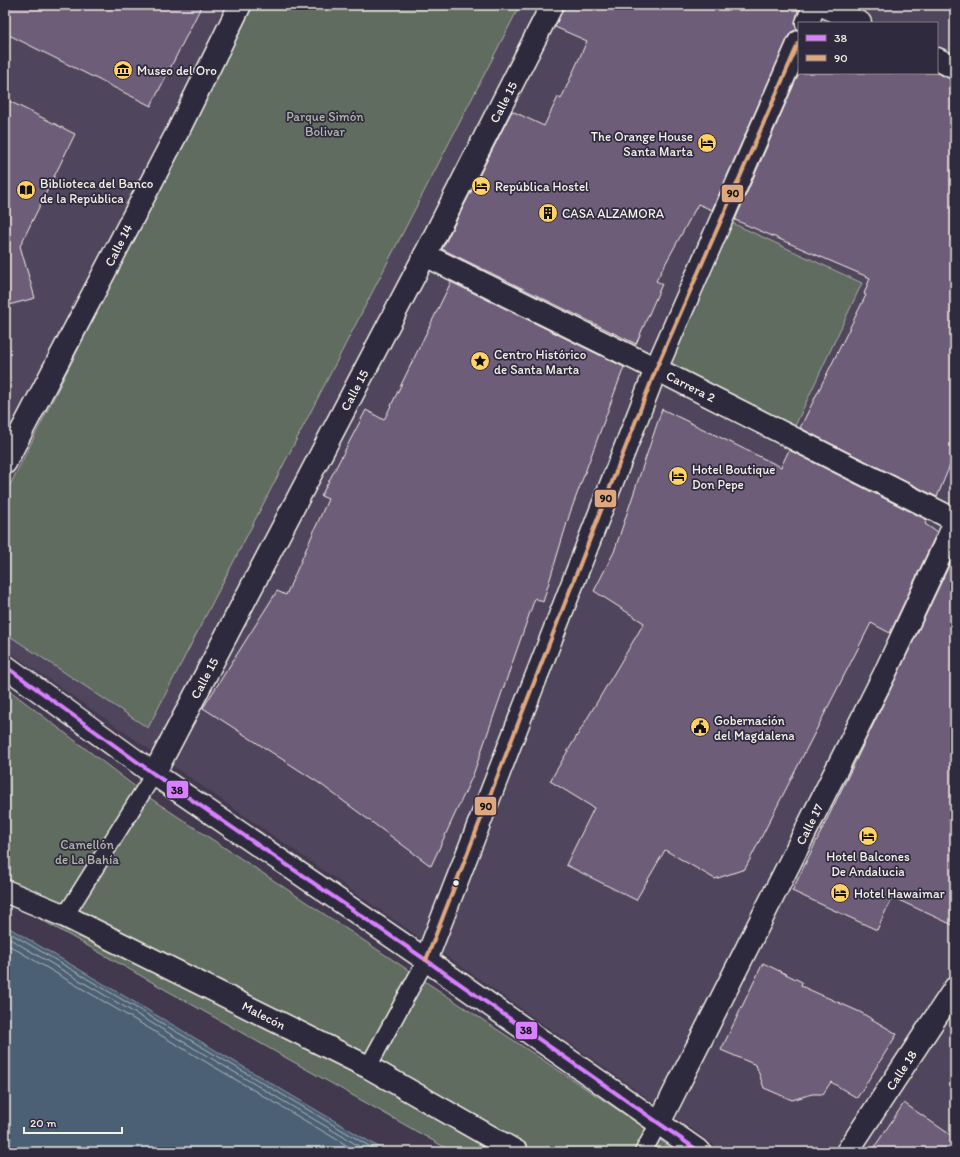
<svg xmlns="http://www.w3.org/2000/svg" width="960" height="1157" font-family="Itim,sans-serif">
<rect width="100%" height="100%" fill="#42394f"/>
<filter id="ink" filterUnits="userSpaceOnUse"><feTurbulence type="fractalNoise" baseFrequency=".025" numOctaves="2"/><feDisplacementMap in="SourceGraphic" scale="8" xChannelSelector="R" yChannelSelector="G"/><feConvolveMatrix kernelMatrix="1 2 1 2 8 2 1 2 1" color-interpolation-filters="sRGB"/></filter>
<g filter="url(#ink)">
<path fill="#4f445c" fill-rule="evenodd" d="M5,5H955V1152H724L482,981L5,649ZM799,23H937V73H799Z"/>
<g fill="#616c61" stroke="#aaaea4">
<polygon points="251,5 520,5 148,728 5,633 5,495"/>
<polygon points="730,222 862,283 795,426 664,364"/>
<polygon points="5,687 150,798 648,1130 675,1152 453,1152 26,911 5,902"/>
</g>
<polygon fill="#4b6175" stroke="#8f9ba3" points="5,926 6,926 387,1152 5,1152"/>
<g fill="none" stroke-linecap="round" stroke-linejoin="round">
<g stroke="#b0b7ba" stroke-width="1">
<polyline points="5,930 379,1152"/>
<polyline points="5,936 369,1152"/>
<polyline points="5,943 358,1152"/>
</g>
</g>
<g fill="#6d5d79" stroke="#f4f1e8">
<polygon points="5,5 202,5 151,106 5,33"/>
<polygon points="564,5 799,5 795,24 797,30 791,32 788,37 712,210 698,204 656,281 662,284 636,344 442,249 512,111 544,126 558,97 561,99 587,41 555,27"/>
<polygon points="799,73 937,73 955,80 955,453 937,497 800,428 866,295 864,294 870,278 735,220"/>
<polygon points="5,99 75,134 20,246 35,298 5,306"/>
<polygon points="451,282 624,367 570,513 543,602 535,598 473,775 431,866 319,783 203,708 277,591 286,595 328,499 321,496 366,410 384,420"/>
<polygon points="662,409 781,467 789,450 927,520 925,524 937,532 890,633 871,623 745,869 715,879 665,850 636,900 566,865 594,808 550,781 644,623 594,591 614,552"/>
<polygon points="955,553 955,926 892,897 877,930 792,891 895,680"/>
<polygon points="763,963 802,982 801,986 860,1012 897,1034 857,1098 831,1082 823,1094 812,1094 792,1100 764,1088 756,1065 721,1050"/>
<polygon points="904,1103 955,1138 955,1152 871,1152"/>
</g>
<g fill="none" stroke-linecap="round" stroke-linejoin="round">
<g stroke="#f4f1e8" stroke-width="19">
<g id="service">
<polyline points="65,916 154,774"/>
<polyline points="368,1067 426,960"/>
<polyline points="643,1152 659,1123"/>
</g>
</g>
<g stroke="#f4f1e8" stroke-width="25">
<g id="pedestrian">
<polyline points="822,5 860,23"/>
<polyline points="937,59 955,68"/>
<polyline points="5,891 65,916 368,1067 517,1152"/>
</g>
</g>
<g stroke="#f4f1e8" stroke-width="25">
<g id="minor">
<polyline points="807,23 815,5"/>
<polyline points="425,255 656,369 955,520"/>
<polyline points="426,960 656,369 799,42"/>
<polyline points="659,1123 884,675 955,523"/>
<polyline points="847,1152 955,988"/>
</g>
</g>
<g stroke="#f4f1e8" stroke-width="25">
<g id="tertiary">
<polyline points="5,463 180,127 240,5"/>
<polyline points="5,666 154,774 426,960 700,1152"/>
<polyline points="154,774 425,255 552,5"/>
</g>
</g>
<use href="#service" stroke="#2f2a3d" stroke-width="16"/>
<use href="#pedestrian" stroke="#2f2a3d" stroke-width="22"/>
<use href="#minor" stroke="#2f2a3d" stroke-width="22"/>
<use href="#tertiary" stroke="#2f2a3d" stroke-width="22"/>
<g stroke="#2f2a3d" stroke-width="7">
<polyline id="bus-1" points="5,666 154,774 426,960 700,1152"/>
</g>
<g stroke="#2f2a3d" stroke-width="7">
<polyline id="bus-2" points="426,960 656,369 799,42"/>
</g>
<use href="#bus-1" stroke="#d880ff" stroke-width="4"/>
<use href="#bus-2" stroke="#dfa77e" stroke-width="4"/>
</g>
</g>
<defs>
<g id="museum-disc" transform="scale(1)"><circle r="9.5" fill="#ffd166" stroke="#2f2a3d"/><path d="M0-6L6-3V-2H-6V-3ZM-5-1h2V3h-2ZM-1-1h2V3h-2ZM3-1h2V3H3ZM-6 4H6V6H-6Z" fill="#111"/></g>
<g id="hotel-disc" transform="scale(1)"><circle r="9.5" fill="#ffd166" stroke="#2f2a3d"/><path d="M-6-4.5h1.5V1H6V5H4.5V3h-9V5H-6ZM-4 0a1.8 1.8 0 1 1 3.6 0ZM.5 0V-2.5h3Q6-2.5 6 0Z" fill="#111"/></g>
<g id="library-disc" transform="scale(1)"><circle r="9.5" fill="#ffd166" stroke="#2f2a3d"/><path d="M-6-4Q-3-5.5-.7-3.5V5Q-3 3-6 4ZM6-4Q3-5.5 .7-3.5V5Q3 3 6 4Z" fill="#111"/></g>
<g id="building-disc" transform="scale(1)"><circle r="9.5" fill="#ffd166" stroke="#2f2a3d"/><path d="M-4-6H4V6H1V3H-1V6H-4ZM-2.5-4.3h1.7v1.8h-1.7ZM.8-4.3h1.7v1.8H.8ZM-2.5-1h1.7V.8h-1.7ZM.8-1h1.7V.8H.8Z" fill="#111"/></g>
<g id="sight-disc" transform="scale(1)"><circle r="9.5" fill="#ffd166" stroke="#2f2a3d"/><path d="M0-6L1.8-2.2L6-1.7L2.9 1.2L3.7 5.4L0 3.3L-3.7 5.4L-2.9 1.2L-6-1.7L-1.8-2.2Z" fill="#111"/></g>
<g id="civic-disc" transform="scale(1)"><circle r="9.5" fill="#ffd166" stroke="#2f2a3d"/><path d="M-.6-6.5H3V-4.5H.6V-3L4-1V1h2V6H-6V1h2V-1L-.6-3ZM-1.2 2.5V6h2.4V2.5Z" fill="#111"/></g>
</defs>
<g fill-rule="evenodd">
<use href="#museum-disc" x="123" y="70"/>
<use href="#hotel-disc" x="707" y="143"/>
<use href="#hotel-disc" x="481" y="186"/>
<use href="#library-disc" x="26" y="190"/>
<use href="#building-disc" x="548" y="213"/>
<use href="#sight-disc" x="480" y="361"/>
<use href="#hotel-disc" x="678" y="476"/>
<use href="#civic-disc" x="700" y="727"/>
<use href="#hotel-disc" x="868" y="836"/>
<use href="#hotel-disc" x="840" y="893"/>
</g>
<circle fill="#f4f1e8" stroke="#2f2a3d" stroke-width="1.5" cx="456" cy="883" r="3.5"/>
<g text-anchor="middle" stroke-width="3.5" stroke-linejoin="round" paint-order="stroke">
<g font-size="13" fill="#f4f1e8" stroke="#2f2a3d" text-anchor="start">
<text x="137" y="75">Museo del Oro</text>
<text x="693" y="141" text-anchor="end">The Orange House<tspan x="693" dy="15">Santa Marta</tspan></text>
<text x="40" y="188">Biblioteca del Banco<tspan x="40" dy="15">de la República</tspan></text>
<text x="495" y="191">República Hostel</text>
<text x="562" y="218">CASA ALZAMORA</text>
<text x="494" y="359">Centro Histórico<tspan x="494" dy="15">de Santa Marta</tspan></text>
<text x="692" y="474">Hotel Boutique<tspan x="692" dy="15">Don Pepe</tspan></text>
<text x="714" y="725">Gobernación<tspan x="714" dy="15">del Magdalena</tspan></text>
<text x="868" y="861" text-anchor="middle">Hotel Balcones<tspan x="868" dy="15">De Andalucia</tspan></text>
<text x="854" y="898">Hotel Hawaimar</text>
</g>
<g font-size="13" fill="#f4f1e8" stroke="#2f2a3d">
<text transform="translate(503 102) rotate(-63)" y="5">Calle 15</text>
<text transform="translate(118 245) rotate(-63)" y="5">Calle 14</text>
<text transform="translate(691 386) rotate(27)" y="5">Carrera 2</text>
<text transform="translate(354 390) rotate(-62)" y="5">Calle 15</text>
<text transform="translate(204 678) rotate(-62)" y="5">Calle 15</text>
<text transform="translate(809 824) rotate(-63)" y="5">Calle 17</text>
<text transform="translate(264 1015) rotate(27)" y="5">Malecón</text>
<text transform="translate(901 1070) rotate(-57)" y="5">Calle 18</text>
</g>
<g font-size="13" fill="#b2b5ab" stroke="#2f2a3d">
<text x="325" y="121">Parque Simón<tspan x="325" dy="15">Bolivar</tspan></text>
<text x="87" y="849">Camellón<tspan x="87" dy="15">de La Bahía</tspan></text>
</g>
</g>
<g stroke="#2f2a3d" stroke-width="1.5">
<rect x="721" y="184" width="23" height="19" rx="4" fill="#dfa77e"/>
<rect x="594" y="489" width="23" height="19" rx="4" fill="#dfa77e"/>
<rect x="166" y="780" width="23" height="19" rx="4" fill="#d880ff"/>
<rect x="474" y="796" width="23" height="20" rx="4" fill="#dfa77e"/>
<rect x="515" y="1021" width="23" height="19" rx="4" fill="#d880ff"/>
</g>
<g font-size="11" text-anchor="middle" font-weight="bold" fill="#111">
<text x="733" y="197">90</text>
<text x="606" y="502">90</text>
<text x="177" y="794">38</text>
<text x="486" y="810">90</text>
<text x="526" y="1034">38</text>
</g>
<rect width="960" height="1157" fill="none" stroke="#2f2a3d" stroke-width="20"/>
<rect x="10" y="10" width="940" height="1137" fill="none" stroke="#f4f1e8" stroke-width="1.5" filter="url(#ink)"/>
<rect x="798" y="22" width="140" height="52" fill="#2f2a3d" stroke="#7e7a81"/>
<rect x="806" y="35" width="20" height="6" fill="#d880ff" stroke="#7e7a81"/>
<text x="834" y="42" font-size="12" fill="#f4f1e8">38</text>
<rect x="806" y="55" width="20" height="6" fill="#dfa77e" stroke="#7e7a81"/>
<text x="834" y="62" font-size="12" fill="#f4f1e8">90</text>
<path d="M24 1127v6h98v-6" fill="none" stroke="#f4f1e8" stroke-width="2"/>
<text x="30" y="1127" font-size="12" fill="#f4f1e8" stroke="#2f2a3d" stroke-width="3" paint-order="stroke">20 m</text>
</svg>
